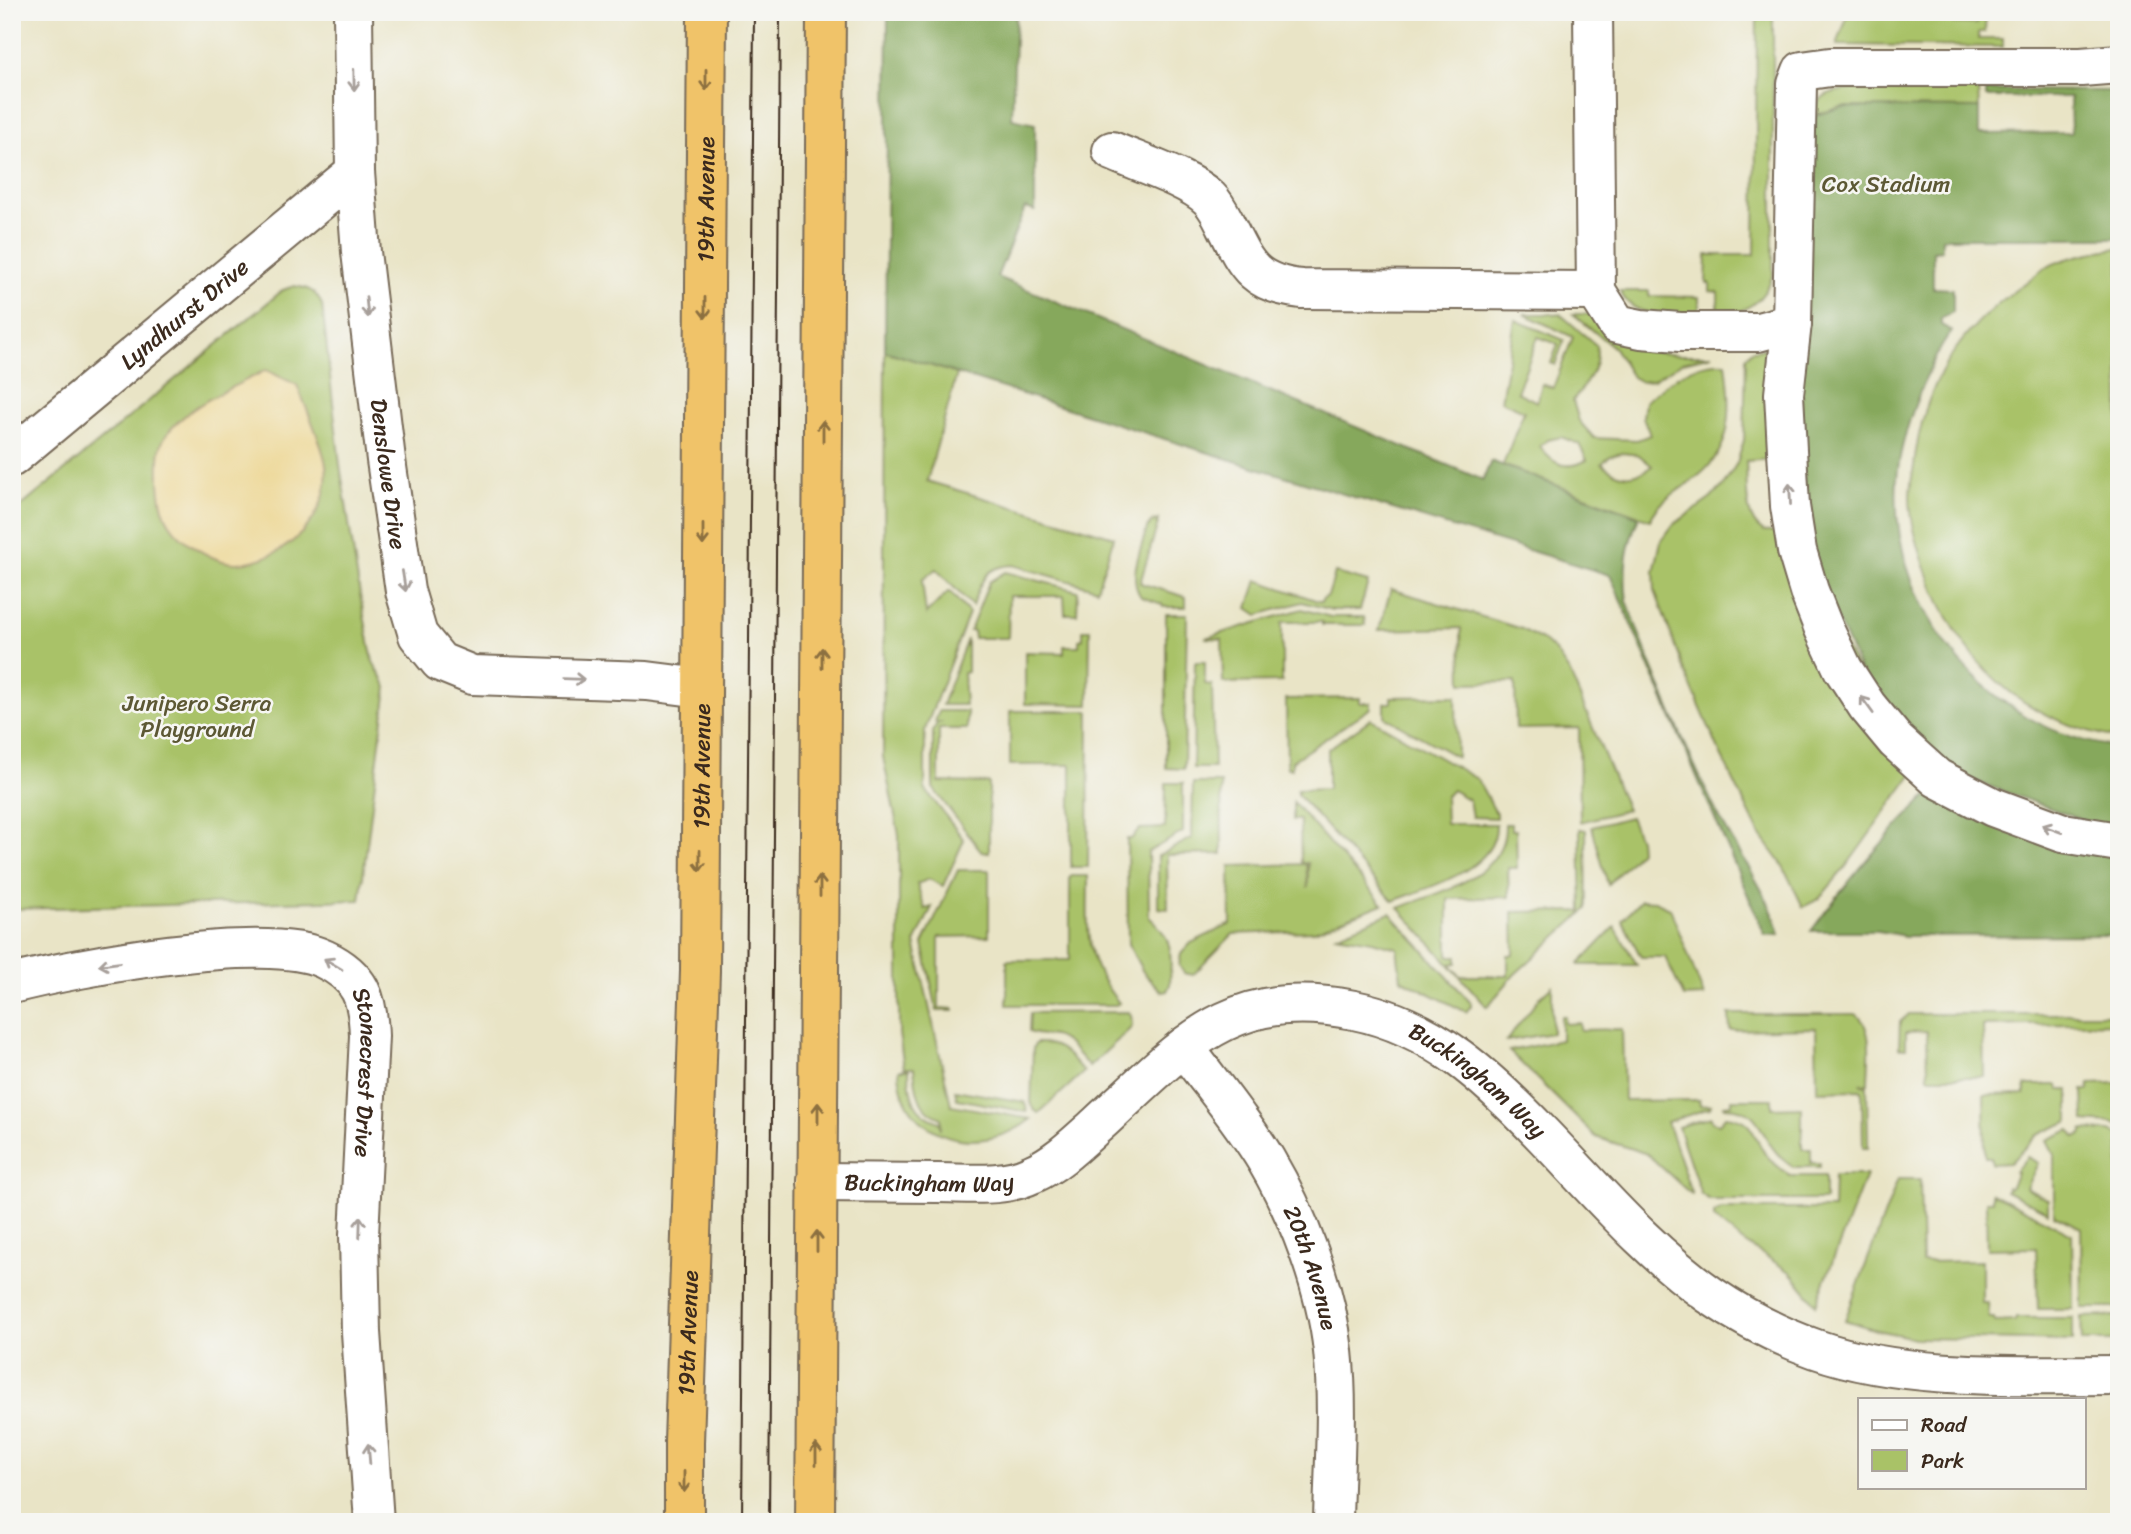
<svg xmlns="http://www.w3.org/2000/svg" width="2131" height="1534" font-family="Sriracha,sans-serif">
<rect width="100%" height="100%" fill="#f6f6f2"/>
<filter id="ink" filterUnits="userSpaceOnUse"><feTurbulence type="fractalNoise" baseFrequency=".0143" numOctaves="2"/><feDisplacementMap in="SourceGraphic" scale="14" xChannelSelector="R" yChannelSelector="G"/><feConvolveMatrix kernelMatrix="1 2 1 2 8 2 1 2 1" color-interpolation-filters="sRGB"/></filter>
<filter id="wash" filterUnits="userSpaceOnUse"><feTurbulence type="fractalNoise" baseFrequency=".00686" numOctaves="4" result="noise"/><feDisplacementMap in="SourceGraphic" scale="28" xChannelSelector="R" yChannelSelector="G"/><feGaussianBlur stdDeviation="1.57" result="paint"/><feColorMatrix in="noise" values="0 0 0 0 0 0 0 0 0 0 0 0 0 0 0 0 0 1.4 0 .05"/><feComposite in="paint" operator="in"/></filter>
<g filter="url(#wash)">
<rect width="100%" height="100%" fill="#e9e4c6"/>
<g fill="#a9c267" stroke="#727642" stroke-width="2" fill-rule="evenodd">
<path d="M1757,12H1773V274C1764,302 1746,313 1718,315V292L1710,291V283H1706L1707,255H1755Z"/>
<polygon points="1849,12 1939,12 1939,17 1953,17 1953,23 1977,24 1977,12 1986,12 1985,32 1979,32 1979,39 2003,39 2003,47 1837,45"/>
<path d="M1854,89H1978L1979,108L1842,107L1816,115L1809,122C1818,95 1826,91 1854,89Z"/>
<path d="M2119,248V738C2020,721 1960,662 1926,569C1918,547 1910,521 1910,497C1910,487 1912,476 1914,466C1923,386 1956,332 2021,286C2030,280 2038,272 2047,267C2066,257 2098,251 2119,248Z"/>
<path d="M294,286C309,288 316,291 322,305L340,465L360,595L373,662L387,687L360,900L13,909L12,514L283,290Z"/>
<path d="M1620,291H1649V296L1699,297V314C1672,314 1633,321 1620,291Z"/>
<path d="M1524,314H1560L1596,345C1601,368 1585,383 1573,401L1579,421L1594,438L1637,440L1650,435L1643,417L1645,402C1668,381 1694,360 1726,363C1732,410 1735,450 1693,480C1674,494 1661,499 1650,520L1503,465L1524,411L1501,401L1515,320L1564,340L1555,365L1551,363L1558,344L1538,337L1517,392L1537,402L1542,384L1553,388L1573,337ZM1561,437L1579,444L1587,460C1567,471 1552,465 1540,446L1548,440ZM1622,453L1639,455L1652,466C1635,479 1617,479 1602,463L1611,456Z"/>
<polygon points="1573,314 1589,314 1630,346 1639,350 1677,355 1712,355 1683,362 1653,380 1641,382 1632,377 1614,348"/>
<path d="M1763,349L1769,355L1775,459L1746,461C1748,483 1742,520 1764,532H1781L1914,772L1845,868L1819,899L1803,907L1782,864L1759,833L1721,755L1687,677L1655,591L1654,572L1661,541L1673,525L1710,499L1722,487L1737,463L1744,440L1746,357L1752,350Z"/>
<path d="M885,351L957,374L927,481L1114,537L1097,589L1013,565C984,566 981,582 972,606L936,569L922,580L926,614L949,591L969,613L925,730V789L964,840L943,886L929,879L917,884L925,909L932,907L915,943L951,1105L1031,1119C982,1159 901,1141 899,1070H909C909,1095 913,1113 939,1122L941,1129V1118C917,1109 916,1090 914,1068H904L899,1034V835L883,757Z"/>
<path d="M1159,520L1140,583L1186,597V607H1163L1162,604L1141,597C1127,578 1141,550 1147,528L1152,522Z"/>
<polygon points="1005,572 1078,591 1077,614 1065,614 1064,596 1009,596 1008,638 974,638 973,631 970,631 989,582"/>
<polygon points="1335,573 1368,582 1360,610 1332,610 1302,602 1258,615 1248,608 1257,580 1321,602 1322,599 1328,596"/>
<polygon points="1391,589 1522,629 1545,642 1555,651 1570,673 1627,810 1580,822 1579,728 1516,729 1515,682 1462,683 1461,628 1379,630"/>
<polygon points="1302,609 1331,617 1364,617 1365,625 1322,625 1322,622 1282,622 1282,682 1223,683 1222,639 1205,638"/>
<polygon points="1166,614 1187,614 1184,769 1166,768"/>
<polygon points="1083,630 1090,630 1089,705 1025,704 1025,652 1064,653 1064,646 1079,646 1079,640 1083,639"/>
<polygon points="967,639 967,672 963,673 965,705 942,705"/>
<polygon points="1195,662 1205,662 1205,684 1212,685 1214,768 1193,768"/>
<polygon points="1456,696 1457,757 1385,717 1385,703 1391,703 1391,697"/>
<polygon points="1360,698 1360,703 1371,703 1371,708 1292,761 1292,769 1287,768 1286,699"/>
<polygon points="939,711 967,711 967,729 939,729 939,782 989,783 989,853 982,852 933,788 933,731 937,723 943,722 935,722"/>
<polygon points="1010,711 1089,711 1088,867 1071,867 1071,765 1010,765"/>
<path d="M1371,719L1477,779L1496,813V818L1472,817L1469,800L1452,790L1445,797L1446,824H1496C1498,870 1428,887 1393,901L1297,794V790L1328,789V749Z"/>
<path d="M1166,783H1183V832L1148,852L1149,917C1175,940 1171,953 1170,985L1167,991L1162,992L1143,972L1128,944L1127,839H1131L1140,829L1165,828Z"/>
<polygon points="1193,783 1221,783 1222,854 1167,855 1168,909 1158,908 1158,856 1192,838"/>
<polygon points="1293,802 1383,904 1314,931 1233,934 1193,975 1184,973 1179,965 1181,954 1191,943 1231,924 1230,866 1306,864 1308,888 1308,863 1301,863 1300,820 1293,820"/>
<polygon points="1630,817 1639,839 1640,851 1608,885 1592,827"/>
<path d="M1505,824H1511V830H1516L1517,868H1508L1509,897L1448,899V956H1457V963L1450,964L1460,976H1508V955H1514L1513,912L1582,911L1580,829L1586,830L1587,909L1514,975L1487,1007L1399,908C1438,892 1507,877 1505,824Z"/>
<polygon points="958,870 989,870 989,936 939,937 939,1008 954,1009 954,1011 937,1011 923,944"/>
<path d="M1070,876H1088C1088,930 1082,958 1119,1003L1116,1005H1007V960H1070Z"/>
<polygon points="1641,900 1655,901 1670,908 1704,996 1684,997 1665,957 1641,957 1622,920"/>
<polygon points="1390,913 1471,1003 1471,1006 1466,1012 1401,979 1397,948 1372,941 1336,935"/>
<polygon points="1615,927 1637,965 1579,965 1579,964"/>
<polygon points="1552,986 1552,1033 1506,1041 1541,996"/>
<path d="M1129,1012L1131,1015L1132,1024L1130,1029L1089,1067C1079,1056 1068,1039 1053,1036C1044,1034 1038,1036 1029,1032L1030,1013Z"/>
<path d="M1729,1014H1856C1875,1028 1868,1062 1868,1083L1860,1084L1867,1085L1868,1148H1863L1862,1090L1817,1091L1816,1028L1730,1030Z"/>
<polygon points="1909,1014 2119,1014 2119,1023 1983,1026 1984,1077 1928,1077 1927,1031 1906,1032 1906,1048 1899,1048 1900,1022"/>
<polygon points="1561,1016 1565,1016 1565,1024 1580,1023 1580,1030 1622,1029 1624,1101 1699,1100 1700,1106 1711,1105 1710,1108 1667,1122 1692,1195 1647,1154 1596,1137 1509,1051 1561,1040"/>
<path d="M1036,1043C1061,1042 1068,1055 1084,1072L1039,1113L1034,1110L1031,1105L1033,1048Z"/>
<polygon points="2119,1083 2119,1126 2112,1123 2084,1121 2083,1090 2089,1090 2089,1084"/>
<polygon points="2025,1085 2058,1085 2059,1090 2069,1090 2069,1121 2037,1135 2010,1163 1992,1164 1991,1157 1985,1157 1984,1095 2025,1094"/>
<polygon points="955,1090 1025,1102 1027,1112 957,1099"/>
<path d="M1732,1099H1772V1108L1802,1107V1149H1811V1163H1820V1167H1793C1788,1162 1781,1158 1776,1152C1756,1129 1763,1109 1725,1107L1724,1105L1732,1104Z"/>
<path d="M1725,1116C1757,1119 1751,1137 1768,1157C1774,1164 1783,1170 1790,1176H1825V1200H1710L1701,1194L1678,1127L1711,1117L1712,1122L1719,1124Z"/>
<polygon points="2070,1130 2076,1137 2083,1133 2083,1130 2110,1131 2119,1135 2119,1308 2082,1308 2081,1228 2054,1215 2054,1154 2047,1140"/>
<polygon points="2027,1157 2038,1163 2026,1188 2048,1200 2048,1212 2006,1191 2007,1187 2010,1188 2017,1173 2015,1172"/>
<polygon points="1834,1175 1866,1175 1816,1304 1790,1272 1742,1241 1714,1218 1714,1214 1721,1209 1833,1209"/>
<polygon points="1898,1179 1920,1179 1922,1262 1982,1261 1982,1303 1988,1303 1989,1318 1994,1318 1995,1322 2015,1321 2016,1318 2073,1318 2073,1341 1915,1338 1876,1330 1845,1320"/>
<polygon points="1992,1193 2072,1234 2073,1309 2038,1309 2036,1248 1987,1249 1986,1201 1992,1201"/>
<polygon points="2119,1316 2119,1341 2082,1341 2081,1317"/>
</g>
<g fill="#86a85c" stroke="#60693d" stroke-width="2">
<path d="M888,12H1016L1012,119L1035,124V211L1025,208L997,277L1483,480L1491,461L1639,517C1626,546 1623,570 1627,601C1652,670 1682,739 1713,805C1734,849 1767,888 1780,934L1765,935L1610,575L1241,463L885,351Z"/>
<path d="M1986,90L2119,91V238H1942V250L1933,251V288L1953,289V312L1941,318V325L1952,331C1937,351 1927,373 1918,397C1908,423 1899,451 1897,479C1888,609 1989,733 2119,747V833L1958,775L1867,686L1811,561L1795,380L1809,122L1816,115L1842,107L1979,108V134L2071,133L2070,97H1986Z"/>
<path d="M1935,788L2119,857V935L1905,936L1878,931H1811C1849,879 1889,832 1935,788Z"/>
</g>
<path fill="#eeda9e" stroke="#94825e" stroke-width="2" d="M266,370L297,385C305,405 323,445 326,465C332,515 287,561 237,563C216,564 181,542 170,524C162,513 160,497 159,483C159,469 157,449 165,437C187,404 233,388 266,370Z"/>
</g>
<g filter="url(#ink)">
<g fill="none" stroke-linecap="round" stroke-linejoin="round">
<g stroke="#786b59" stroke-width="42">
<g id="minor">
<path id="s1" d="M353,12L355,172L361,252L386,460L405,591L418,635L440,662L472,675L647,681L702,688"/>
<polyline points="1593,12 1596,291 1617,324 1641,329 1680,332 1758,332 1792,323"/>
<polyline points="2119,64 2081,67 1830,67 1802,71 1797,84 1792,323 1784,394 1790,506 1797,551 1809,591 1824,629 1843,669 1867,706 1896,741 1937,778 1993,807 2063,833 2119,842"/>
<path d="M1112,151C1139,163 1189,179 1209,198C1217,206 1221,215 1226,225C1246,265 1253,284 1302,289L1596,291"/>
<path id="s2" d="M12,457L355,172"/>
<path id="s3" d="M12,984C76,967 267,931 324,959C361,976 368,999 369,1036L359,1235L361,1332L374,1522"/>
<path id="s4" d="M1184,1047C1211,1084 1242,1120 1266,1160C1298,1214 1326,1288 1333,1351C1339,1407 1334,1465 1333,1522"/>
<path id="s5" d="M817,1182C857,1182 897,1183 937,1183C968,1183 1003,1188 1032,1174C1057,1163 1077,1143 1097,1125C1182,1048 1228,985 1354,1010C1434,1026 1489,1079 1543,1135C1596,1190 1647,1251 1710,1295C1742,1317 1779,1336 1816,1349C1907,1381 2023,1375 2119,1375"/>
</g>
</g>
<g stroke="#786b59" stroke-width="42">
<g id="trunk">
<path id="s6" d="M684,1522V1442L700,971L707,12"/>
<polyline points="815,1522 826,12"/>
</g>
</g>
<use href="#minor" stroke="#fff" stroke-width="38"/>
<use href="#trunk" stroke="#f0c369" stroke-width="38"/>
<g stroke="#3b2a1e" stroke-width="2">
<polyline points="742,1522 754,12"/>
<polyline points="769,1522 780,12"/>
</g>
</g>
<defs><path id="oneway-shaft" d="M-6 0H5M1.5-3L5.5 0L1.5 3" fill="none" stroke-width="1.6" stroke-linecap="round" stroke-linejoin="round" transform="scale(1.75)"/></defs>
<g stroke="#a79f9a">
<use href="#oneway-shaft" transform="translate(354 80) rotate(89)"/>
<use href="#oneway-shaft" transform="translate(367 307) rotate(84)"/>
<use href="#oneway-shaft" transform="translate(1790 494) rotate(-93)"/>
<use href="#oneway-shaft" transform="translate(404 581) rotate(81)"/>
<use href="#oneway-shaft" transform="translate(574 679) rotate(2)"/>
<use href="#oneway-shaft" transform="translate(1867 705) rotate(-126)"/>
<use href="#oneway-shaft" transform="translate(2052 829) rotate(-160)"/>
<use href="#oneway-shaft" transform="translate(109 964) rotate(172)"/>
<use href="#oneway-shaft" transform="translate(333 964) rotate(-149)"/>
<use href="#oneway-shaft" transform="translate(360 1227) rotate(-88)"/>
<use href="#oneway-shaft" transform="translate(369 1454) rotate(-95)"/>
</g>
<g stroke="#8c6f40">
<use href="#oneway-shaft" transform="translate(706 80) rotate(90)"/>
<use href="#oneway-shaft" transform="translate(705 308) rotate(90)"/>
<use href="#oneway-shaft" transform="translate(823 431) rotate(-90)"/>
<use href="#oneway-shaft" transform="translate(703 535) rotate(90)"/>
<use href="#oneway-shaft" transform="translate(822 658) rotate(-90)"/>
<use href="#oneway-shaft" transform="translate(700 861) rotate(90)"/>
<use href="#oneway-shaft" transform="translate(820 886) rotate(-90)"/>
<use href="#oneway-shaft" transform="translate(818 1113) rotate(-90)"/>
<use href="#oneway-shaft" transform="translate(817 1241) rotate(-90)"/>
<use href="#oneway-shaft" transform="translate(816 1454) rotate(-90)"/>
<use href="#oneway-shaft" transform="translate(684 1482) rotate(90)"/>
</g>
</g>
<g text-anchor="middle" stroke-width="5" stroke-linejoin="round" paint-order="stroke">
<g font-size="23" fill="#5c5834" stroke="#f6f6f2">
<text x="1886" y="192">Cox Stadium</text>
<text x="197" y="711">Junipero Serra<tspan x="197" dy="26">Playground</tspan></text>
</g>
<g font-size="23" fill="#3b2a1e" stroke="#f6f6f2">
<text dy="8" stroke="none"><textPath href="#s6" startOffset="1323">19th Avenue</textPath></text>
<text dy="8" stroke="none"><textPath href="#s2" startOffset="224">Lyndhurst Drive</textPath></text>
<text dy="8" stroke="none"><textPath href="#s1" startOffset="464">Denslowe Drive</textPath></text>
<text dy="8" stroke="none"><textPath href="#s6" startOffset="756">19th Avenue</textPath></text>
<text dy="8" stroke="none"><textPath href="#s3" startOffset="448">Stonecrest Drive</textPath></text>
<text dy="8" stroke="none"><textPath href="#s5" startOffset="740">Buckingham Way</textPath></text>
<text dy="8" stroke="none"><textPath href="#s5" startOffset="112">Buckingham Way</textPath></text>
<text dy="8" stroke="none"><textPath href="#s4" startOffset="257">20th Avenue</textPath></text>
<text dy="8" stroke="none"><textPath href="#s6" startOffset="189">19th Avenue</textPath></text>
</g>
</g>
<rect width="2131" height="1534" fill="none" stroke="#f6f6f2" stroke-width="42"/>
<rect x="1858" y="1398" width="228" height="91" fill="#f6f6f2" stroke="#aba49d" stroke-width="2"/>
<rect x="1872" y="1420" width="35" height="10" fill="#ffffff" stroke="#aba49d" stroke-width="2"/>
<text x="1921" y="1432" font-size="21" fill="#3b2a1e">Road</text>
<rect x="1872" y="1450" width="35" height="21" fill="#a9c267" stroke="#aba49d" stroke-width="2"/>
<text x="1921" y="1468" font-size="21" fill="#3b2a1e">Park</text>
</svg>
